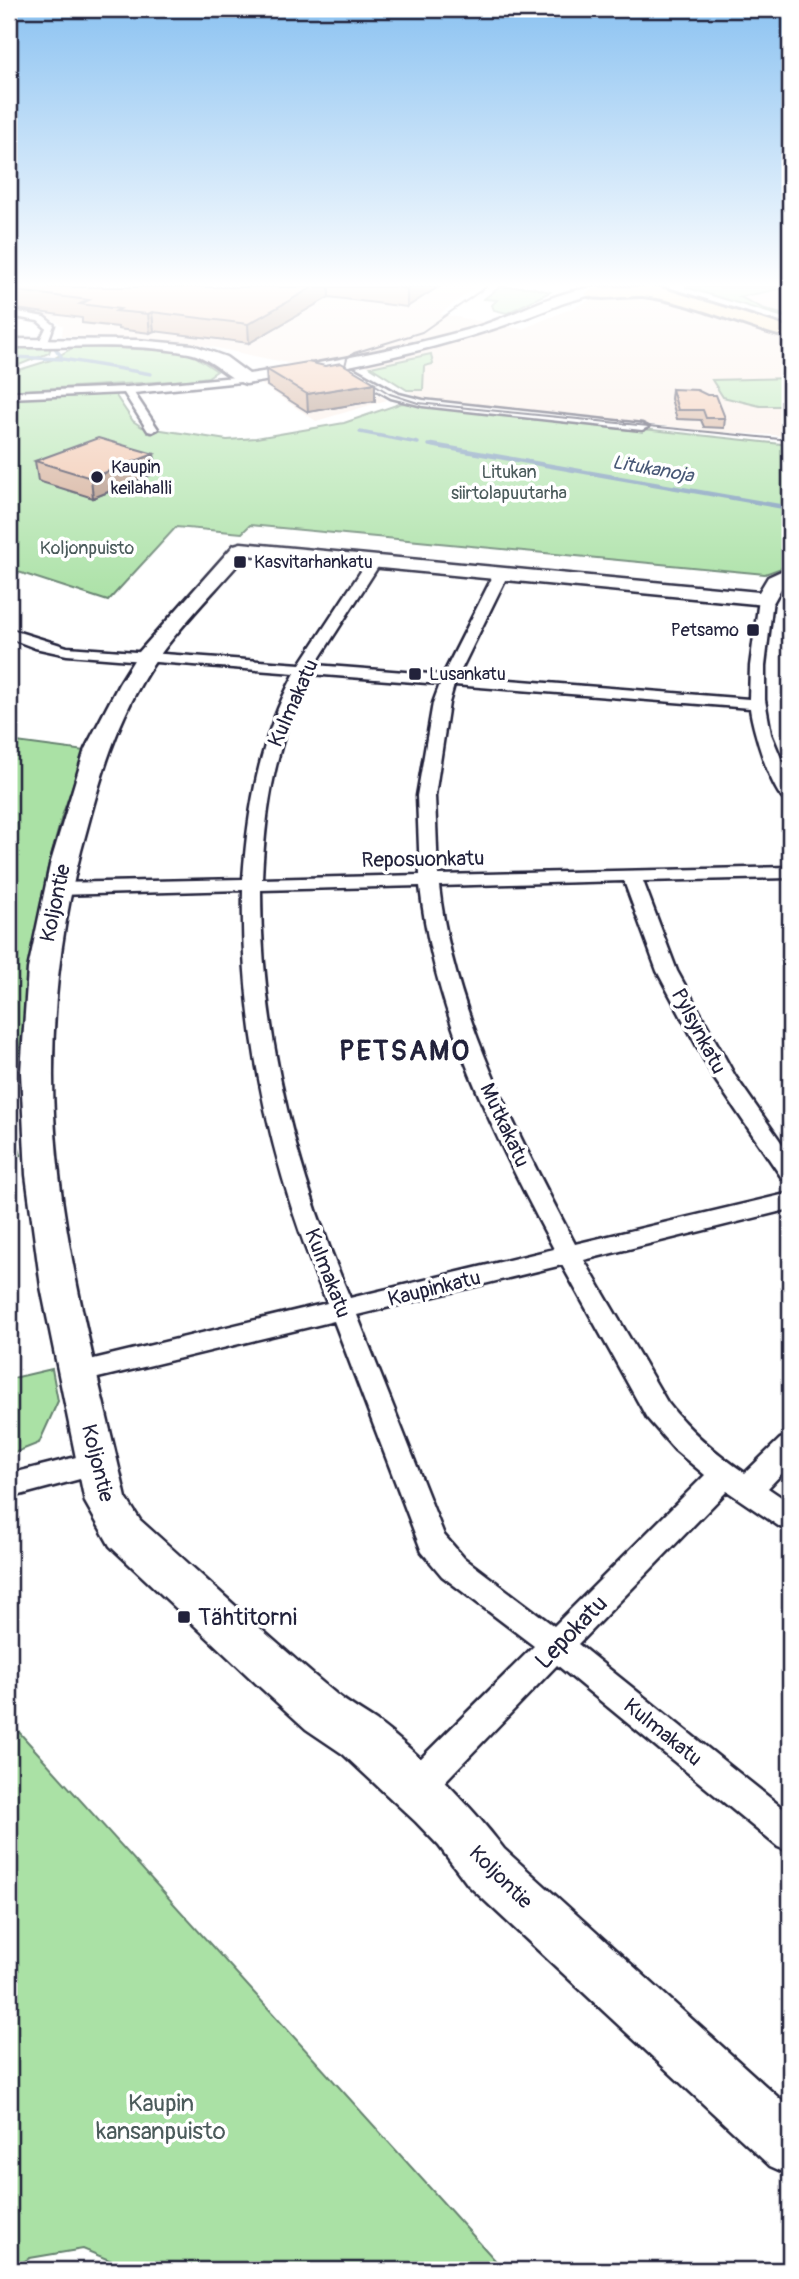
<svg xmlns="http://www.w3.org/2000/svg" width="799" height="2279" font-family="Pangolin,sans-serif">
<rect width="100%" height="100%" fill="#fff"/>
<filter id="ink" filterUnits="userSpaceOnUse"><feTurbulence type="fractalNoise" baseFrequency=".0143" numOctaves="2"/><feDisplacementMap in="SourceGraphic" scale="14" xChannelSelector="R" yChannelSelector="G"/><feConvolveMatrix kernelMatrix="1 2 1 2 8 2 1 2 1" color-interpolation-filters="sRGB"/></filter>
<g filter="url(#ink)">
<g fill="#faebe2">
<polygon points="9,287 476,287 440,314 522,329 601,296 629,294 659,298 790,341 790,436 718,432 420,399 371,367 339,358 302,366 207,346 150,339 62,336 63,326 50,318 9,311"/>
<polygon points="790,289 790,317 762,308 739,297"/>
<polygon points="314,375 350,379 387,400 316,421 258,382"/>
</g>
<g fill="#aae1a5" stroke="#668270" stroke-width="2">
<polygon points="500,287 530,287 550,292 507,313 494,310 492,305 497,300 484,299"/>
<polygon points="685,287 790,287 740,297 762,308 790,317 790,319"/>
<polygon points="9,345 44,345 51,347 49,353 9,369"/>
<polygon points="76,346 175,351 193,355 217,371 208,377 189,380 9,391 9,373 51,360"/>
<polygon points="431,354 433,364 424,366 423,390 407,390 371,367"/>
<polygon points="790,378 790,406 760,406 723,397 712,380"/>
<polygon points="114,393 133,421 142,427 227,440 256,438 344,423 402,403 790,445 790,565 765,574 250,525 242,533 176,527 108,601 9,569 9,398"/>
<polygon points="9,741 85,751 62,816 47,871 9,1117 21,1155 9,1156"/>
<polygon points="52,1369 58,1401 39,1443 9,1455 9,1379"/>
<polygon points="9,1721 504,2270 133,2270 83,2249 30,2258 9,2270"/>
</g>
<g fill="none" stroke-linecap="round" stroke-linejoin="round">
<g stroke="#6d8fb1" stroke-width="3.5">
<polyline points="53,345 63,359"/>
<polyline points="9,357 63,359 151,374"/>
<polyline points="360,432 418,443"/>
<polyline points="429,445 442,447"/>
</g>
<polyline stroke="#6d8fb1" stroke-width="4.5" points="432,445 790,508"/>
<g stroke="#22223b" stroke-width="5">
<g id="street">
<polygon points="9,310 44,317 54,325 47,344 39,342 46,328 38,321 9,316"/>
<polygon points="345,368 353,368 399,394 423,400 642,424 648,427 642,430 423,406 391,398 345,372"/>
<polygon points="246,376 250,377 250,381 134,393 158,429 152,432 148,431 124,393 9,398 9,392 127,387"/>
<path d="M374,558L381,562L315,665L443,675L494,574L501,570L508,574L458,676L749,699L750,666L759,599L766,595L773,599L765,666V700L771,734L790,780V804C773,800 752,727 750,708L454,685L449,703L435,796L438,875L790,867V878L643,881L677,971L735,1076L790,1155V1180L782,1178L714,1078L657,971L624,881L439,886C453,1012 517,1133 575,1244L790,1193V1209L584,1260L667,1402C689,1431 716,1453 745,1473L780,1439L790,1436V1465L768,1488L790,1503V1530L780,1527L727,1491L578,1644L790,1814V1852L778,1847L557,1665L427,1800L415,1804L403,1800L398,1788L403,1776L534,1646L442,1576L422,1552L334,1321L77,1383L68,1380L64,1373L68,1366L77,1363L327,1303C272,1171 240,1033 243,890L57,895L48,889L57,883L243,879C248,807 260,737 295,673L67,655L35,648L9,638V629L67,647L300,664L369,559ZM310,674L440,684L433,703L417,796L420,875L262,879C265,807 276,738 310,674ZM420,886C434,1015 494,1136 554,1249L350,1298C294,1168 261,1031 261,890ZM562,1265L647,1418L675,1450L705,1475L554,1626L464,1558L444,1535L357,1315Z"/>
<polygon points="96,1452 106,1456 110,1464 106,1472 9,1498 9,1474"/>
</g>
</g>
<g stroke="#22223b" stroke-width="5">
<g id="secondary">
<path d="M605,287C595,296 574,299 561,304C460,346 354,367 246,384C227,379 213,358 189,353C131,342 68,348 9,347V339L137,340L193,345L226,357L249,374C325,363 400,349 474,328C518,315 559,287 605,287Z"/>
<path d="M241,543L759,592L768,577L790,567V581L783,585L773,603L766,605L246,555C211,596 169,636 142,682C115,729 102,773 88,825C65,905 53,987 53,1071C52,1215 94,1358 126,1498L140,1520C205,1578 269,1638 336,1694C348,1704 363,1712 376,1721C421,1755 470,1804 504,1849L790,2108V2175L770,2166L468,1885L439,1846L416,1822L343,1754L306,1729L261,1688L110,1546L85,1502L41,1287L26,1175L21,1072L28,969L50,865L85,749L119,684L139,652L234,545Z"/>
</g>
</g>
<g stroke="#22223b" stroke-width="6">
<path id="highway" d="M614,287H658L790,328V338C741,327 694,302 643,296C629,295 594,302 585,294L593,289Z"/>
</g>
<use href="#street" fill="#fff" fill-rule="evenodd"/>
<use href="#secondary" fill="#fff" fill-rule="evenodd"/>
<use href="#highway" fill="#fbddab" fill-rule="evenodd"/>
<polyline stroke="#22223b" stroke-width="2" points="486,287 422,332 354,353 347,358 345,366 390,394 418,403 790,440"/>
</g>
<g fill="#cea38a" stroke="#22223b" stroke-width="2">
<polygon points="9,287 438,287 407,307 329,297 249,343 154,331 150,333 118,329 118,327 82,323 82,318 9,308"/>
<polygon points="266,369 375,383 375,401 308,412 267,386"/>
<polygon points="672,389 725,418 724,428 704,427 701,420 677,419 671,399"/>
<polygon points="154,454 156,473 93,498 38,481 35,461"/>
</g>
<g fill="#a78470" stroke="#22223b" stroke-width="2">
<polygon points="313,287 329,287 329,297 249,343 248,324"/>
<polygon points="411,287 438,287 407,307 407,289"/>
<polygon points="152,312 154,331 150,333 148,314"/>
<polygon points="375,383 375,401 308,412 307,394"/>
<polygon points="154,454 156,473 93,498 91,478"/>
</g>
<g fill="#efbda0" stroke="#22223b" stroke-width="2">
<polygon points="9,287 313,287 248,324 152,312 148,314 116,311 120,309 80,304 89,300 9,290"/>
<polygon points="392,287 411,287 407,289"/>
<polygon points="308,362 325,366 341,363 375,383 307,394 266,369"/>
<polygon points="672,389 697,390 707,395 716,395 725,418 706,418 703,410 678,410"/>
<polygon points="98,438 154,454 91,478 35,461"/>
</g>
</g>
<linearGradient id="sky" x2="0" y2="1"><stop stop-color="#8bc2f1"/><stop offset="0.47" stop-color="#fff"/><stop offset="1" stop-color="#fff" stop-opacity="0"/></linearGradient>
<rect width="799" height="606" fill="url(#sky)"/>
<g fill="#22223b" stroke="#fff" stroke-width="2.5">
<circle cx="97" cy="477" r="7"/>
<rect x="233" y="555" width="14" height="14" rx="3.5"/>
<rect x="746" y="623" width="14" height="14" rx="3.5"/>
<rect x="408" y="667" width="14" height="14" rx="3.5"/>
<rect x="177" y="1610" width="14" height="14" rx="3.5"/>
</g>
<g text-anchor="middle" stroke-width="7" stroke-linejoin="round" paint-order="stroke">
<g font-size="18" fill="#22223b" stroke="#fff" text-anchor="start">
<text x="111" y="473">Kaupin<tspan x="111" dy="21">keilahalli</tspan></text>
<text x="254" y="568">Kasvitarhankatu</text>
<text x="739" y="636" text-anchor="end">Petsamo</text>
<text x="429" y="680">Lusankatu</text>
</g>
<g font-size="18" fill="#4b5b5b" stroke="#fff">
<text x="509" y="478">Litukan<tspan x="509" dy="21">siirtolapuutarha</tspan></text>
<text x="87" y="554">Koljonpuisto</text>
</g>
<g font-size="19" font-style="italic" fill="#485876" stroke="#fff">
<text transform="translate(653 468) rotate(10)" y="7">Litukanoja</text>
</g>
<g font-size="21" fill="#22223b" stroke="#fff">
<text transform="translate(293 703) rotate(-66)" y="7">Kulmakatu</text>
<text transform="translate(423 859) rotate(-1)" y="7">Reposuonkatu</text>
<text transform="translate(55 903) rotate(-78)" y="7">Koljontie</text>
<text transform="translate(699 1031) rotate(62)" y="7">Pylsynkatu</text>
<text transform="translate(505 1125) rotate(65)" y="7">Mutkakatu</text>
<text transform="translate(328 1273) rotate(69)" y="7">Kulmakatu</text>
<text transform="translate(434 1288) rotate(-14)" y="7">Kaupinkatu</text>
<text transform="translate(98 1463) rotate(76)" y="7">Koljontie</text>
<text transform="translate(663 1732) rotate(39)" y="7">Kulmakatu</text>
<text transform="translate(501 1877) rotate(45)" y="7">Koljontie</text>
</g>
<g font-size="24" fill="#22223b" stroke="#fff" text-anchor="start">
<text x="198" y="1625">Tähtitorni</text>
</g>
<g font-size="24" fill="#22223b" stroke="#fff">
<text transform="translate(571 1632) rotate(-46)" y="8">Lepokatu</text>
</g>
<g font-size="24" fill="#4b5b5b" stroke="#fff">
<text x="161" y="2111">Kaupin<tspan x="161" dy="28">kansanpuisto</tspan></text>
</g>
<g font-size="28" font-weight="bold" letter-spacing="2" fill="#22223b" stroke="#fff">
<text x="405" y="1060">PETSAMO</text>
</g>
</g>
<rect width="799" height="2279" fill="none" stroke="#fff" stroke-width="35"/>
<rect x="18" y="18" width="764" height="2244" fill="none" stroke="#22223b" stroke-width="2.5" filter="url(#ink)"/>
</svg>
